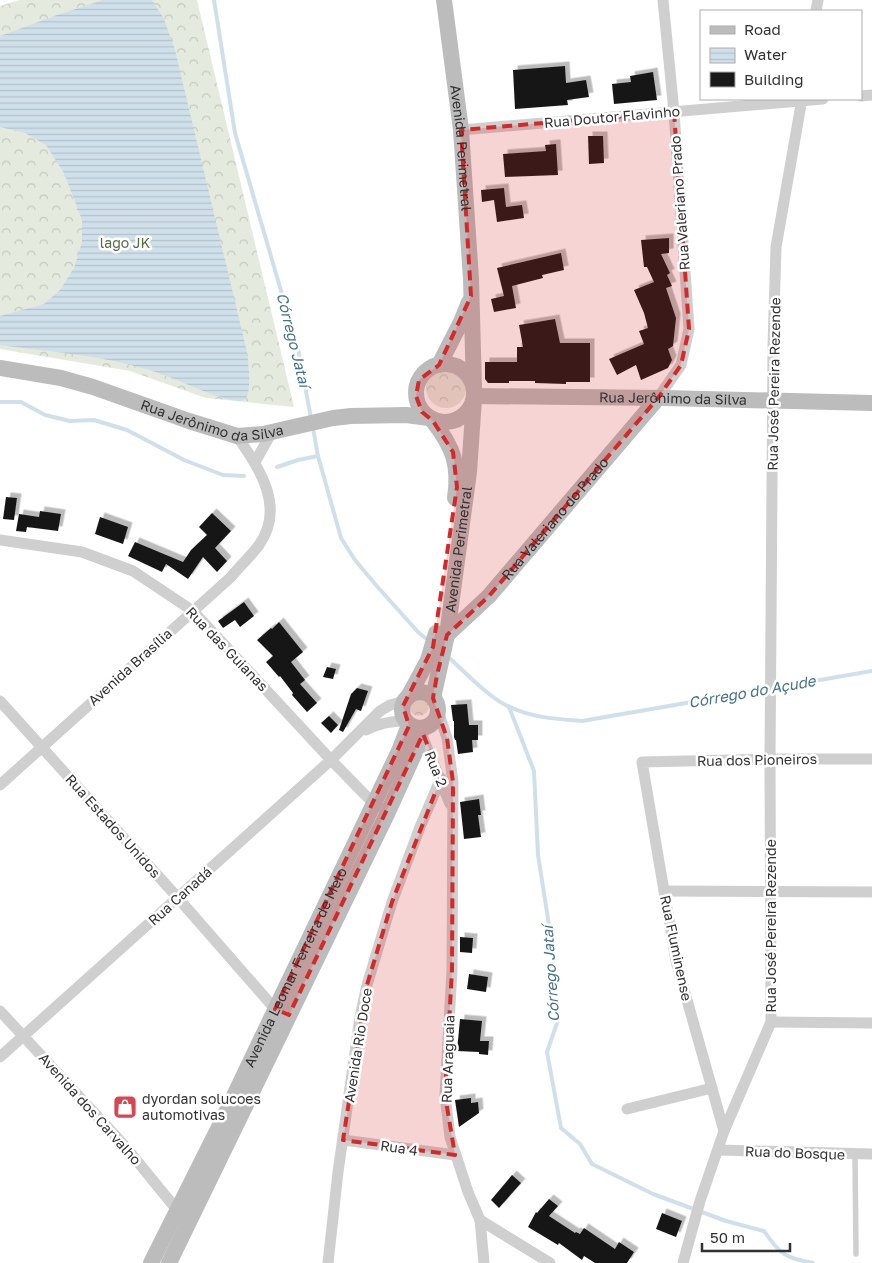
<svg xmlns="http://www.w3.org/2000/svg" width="872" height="1263" font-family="'Golos Text',sans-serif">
<defs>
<pattern id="forest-crowns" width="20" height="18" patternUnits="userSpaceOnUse" patternTransform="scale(1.25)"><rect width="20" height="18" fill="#e5eade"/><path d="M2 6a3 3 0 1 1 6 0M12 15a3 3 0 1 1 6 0" fill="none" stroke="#c5c9bf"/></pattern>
<pattern id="water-rules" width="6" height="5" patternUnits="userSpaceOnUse" patternTransform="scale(1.25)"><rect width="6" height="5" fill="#d0e0eb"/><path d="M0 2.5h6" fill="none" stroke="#b3c1ca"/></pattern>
<filter id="shadow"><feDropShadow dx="4.5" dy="-4.5" stdDeviation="0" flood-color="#0004"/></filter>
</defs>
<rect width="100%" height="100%" fill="#fff"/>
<g fill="url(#forest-crowns)">
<polygon points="19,0 197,0 294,407 206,398 130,371 0,349 0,6"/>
<circle cx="446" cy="388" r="20"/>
<circle cx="419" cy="706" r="10"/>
</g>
<path fill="url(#water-rules)" d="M103,0H152L164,19L175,50L247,352C248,362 253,394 244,400C234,406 185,383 172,378C116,356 59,353 0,345V316L44,304L60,290L74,268L82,242V220L64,173L46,145L25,133L0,127V36L57,15Z"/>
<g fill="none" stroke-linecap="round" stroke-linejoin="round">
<g stroke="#d0e0eb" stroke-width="4">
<polyline points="214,0 235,133 298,349 311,418"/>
<polyline points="0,402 21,402 45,415 70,421 94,420 127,430 184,460 223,475 244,476"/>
<polyline points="313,428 318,456 341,538 355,560 375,584 418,632 429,641"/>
<polyline points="277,467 298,460 318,456"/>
<path d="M446,655C462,669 491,700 510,707C533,718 557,719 582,721L872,671"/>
<path d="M509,707L534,771L538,855L551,938L557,1023L547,1052L561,1128L580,1144L592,1164L653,1194L726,1221L764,1231C781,1256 785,1257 813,1263"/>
</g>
</g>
<g fill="#191919" filter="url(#shadow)">
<polygon points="565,66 566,83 586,80 589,97 567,100 568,105 515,109 513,70"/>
<polygon points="653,72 657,100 614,104 612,84 631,82 630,76"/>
<polygon points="588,136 603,136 604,163 589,164"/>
<polygon points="556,144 558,175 505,177 503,154 546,151 545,145"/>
<polygon points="504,188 506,207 522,205 524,218 497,222 494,200 482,202 481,190"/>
<polygon points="669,238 669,253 661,254 670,273 667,275 672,286 666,288 676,318 673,346 668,349 672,360 668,368 641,380 636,365 617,375 609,359 644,344 639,331 648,328 644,313 634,290 654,282 647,267 644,267 641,240"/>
<polygon points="561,253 564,270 542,275 543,278 512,286 516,308 494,312 491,299 504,296 497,268"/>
<polygon points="555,319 560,343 590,343 590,382 566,382 566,384 535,383 535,381 509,381 509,383 488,383 485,379 485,362 517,362 517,347 523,347 519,325"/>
<polygon points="6,497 17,498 14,520 3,519"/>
<polygon points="40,511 61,514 58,531 27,527 26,532 16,531 19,514 39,517"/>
<polygon points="212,513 231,531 215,548 227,561 217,572 203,557 188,579 166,564 162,572 128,556 135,542 183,562 191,550 207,535 199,527"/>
<polygon points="100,517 128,527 123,544 95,534"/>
<polygon points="244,602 254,616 240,627 235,620 223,628 218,621"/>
<polygon points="279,622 303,652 291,662 305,680 300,684 317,703 307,712 292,695 293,693 280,676 279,677 266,662 273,656 257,640 271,628 272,629"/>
<polygon points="327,667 336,669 333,679 323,677"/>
<polygon points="357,688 368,691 361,711 356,709 343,732 339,730 351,694"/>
<polygon points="467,704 469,725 478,725 478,740 472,740 473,752 458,754 456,740 455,740 454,737 454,721 453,721 451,705"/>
<polygon points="329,716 338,725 331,733 321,723"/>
<polygon points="479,799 481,815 478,815 481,837 464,839 460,802"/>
<polygon points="460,937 473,938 472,953 460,952"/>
<polygon points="469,974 488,977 486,992 467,989"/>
<polygon points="460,1019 482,1021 480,1041 489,1041 488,1055 479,1054 479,1052 457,1051"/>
<polygon points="471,1098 471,1103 478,1102 479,1113 459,1127 455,1100"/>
<polygon points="512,1175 521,1183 499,1208 491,1200"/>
<polygon points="549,1199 558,1206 549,1216 575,1233 576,1232 580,1234 584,1228 615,1249 619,1242 634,1252 627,1263 595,1263 584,1256 582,1260 559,1243 558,1245 528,1227 536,1212 537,1213"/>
<polygon points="662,1213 682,1221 676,1237 656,1229"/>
</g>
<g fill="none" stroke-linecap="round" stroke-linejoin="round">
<polyline stroke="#cfcfcf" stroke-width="5.5" points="855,1155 856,1254"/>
<g stroke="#cfcfcf" stroke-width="11">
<polyline points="816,11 818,0"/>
<polyline points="861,96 872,95"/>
<polyline points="461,130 823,99"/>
<polyline points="658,398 681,365 689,329 674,112 663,0"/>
<polyline points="255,462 272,432"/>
<polyline points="0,540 82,552 133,571 193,611 331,760 373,803 380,807"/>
<polyline points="0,701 178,898 275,1009 280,1011"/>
<polyline points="438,711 447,738 453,782 452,970 445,1095 450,1137 468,1192 480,1220 550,1263"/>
<path d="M366,730C379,723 391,721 406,721"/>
<polyline points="422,731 423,738 450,804"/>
<path d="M0,785L231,577C240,566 251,556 259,545C286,507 259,468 237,436"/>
<polyline points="664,891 872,892"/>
<polyline points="0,1011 124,1145 177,1210"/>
<polyline points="771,1022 872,1023"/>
<polyline points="0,1057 331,760 380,711 390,705 405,701"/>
<polyline points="627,1109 712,1088"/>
<polyline points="724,1131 676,961 642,762 770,759 872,759"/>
<polyline points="343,1140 455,1155"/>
<polyline points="719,1150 872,1154"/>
<polyline points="480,1220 484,1263"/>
<polyline points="328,1263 338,1172 360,1017 367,985 392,902 420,827 441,778"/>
<polyline points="683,1263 700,1201 724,1131 771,1022 770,759 773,347 776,247 802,99"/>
</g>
<g stroke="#bcbcbc" stroke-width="16">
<path id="s1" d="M444,0L461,130L471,279L474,388"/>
<circle cx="445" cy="393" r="29"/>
<polyline points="439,365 461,322 469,302"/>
<path id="s2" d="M0,368L61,378L93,387L189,421L237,436L263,434L333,418L351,416L406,415L429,418"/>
<path id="s3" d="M474,396L664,398L872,403"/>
<path d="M433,421C453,447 460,465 455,498"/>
<path id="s4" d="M447,635L489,596L658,398"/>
<circle cx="420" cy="710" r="18"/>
<polyline points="408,697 428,660 436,633"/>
<path id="s5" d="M433,698L447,635L469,472L474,399"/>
<path id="s6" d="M151,1263L221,1123L399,751L409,725"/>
<polyline points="169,1263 388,812 417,748 420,728"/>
</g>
</g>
<path fill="#d62828" fill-opacity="0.2" stroke="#d62828" stroke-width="4" stroke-dasharray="10 6" stroke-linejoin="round" d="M674,112L689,329L681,365L658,398L489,596L447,635L437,675L433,698L447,738L453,782L452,970L445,1095L455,1155L343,1140L367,985L392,902L441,778L423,734L289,1015L275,1009L409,726L403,706L433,647L457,487L453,452L433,421L422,412L416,396L419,380L439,365L471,296L461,130Z"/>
<defs>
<g id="shop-square" transform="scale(1.25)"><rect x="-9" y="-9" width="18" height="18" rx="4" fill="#d84551" stroke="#fff"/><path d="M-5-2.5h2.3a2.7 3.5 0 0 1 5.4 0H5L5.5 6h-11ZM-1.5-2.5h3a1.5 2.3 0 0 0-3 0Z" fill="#fff"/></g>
</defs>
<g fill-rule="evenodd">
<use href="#shop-square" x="125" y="1107"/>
</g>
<g text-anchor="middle" stroke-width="5" stroke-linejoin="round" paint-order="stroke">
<g font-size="14" fill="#323232" stroke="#fff">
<text transform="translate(612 117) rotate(-5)" y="5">Rua Doutor Flavinho</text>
<text dy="5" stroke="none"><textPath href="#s1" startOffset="149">Avenida Perimetral</textPath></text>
<text transform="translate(680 203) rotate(-94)" y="5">Rua Valeriano Prado</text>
<text transform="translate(774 384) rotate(-89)" y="5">Rua José Pereira Rezende</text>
<text dy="5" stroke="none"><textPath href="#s3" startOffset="199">Rua Jerônimo da Silva</textPath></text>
<text dy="5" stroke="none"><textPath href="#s2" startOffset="220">Rua Jerônimo da Silva</textPath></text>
<text dy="5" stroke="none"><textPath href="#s4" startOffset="159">Rua Valeriano do Prado</textPath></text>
<text dy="5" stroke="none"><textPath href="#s5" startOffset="151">Avenida Perimetral</textPath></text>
<text transform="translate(227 649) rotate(46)" y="5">Rua das Guianas</text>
<text transform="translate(130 667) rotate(-42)" y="5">Avenida Brasília</text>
<text transform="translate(757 760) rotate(-1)" y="5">Rua dos Pioneiros</text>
<text transform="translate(436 769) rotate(68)" y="5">Rua 2</text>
<text transform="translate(113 826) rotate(48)" y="5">Rua Estados Unidos</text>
<text transform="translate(180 896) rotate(-42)" y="5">Rua Canadá</text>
<text transform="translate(771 926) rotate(-90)" y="5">Rua José Pereira Rezende</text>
<text transform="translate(676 948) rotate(78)" y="5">Rua Fluminense</text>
<text dy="5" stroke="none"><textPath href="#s6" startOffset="329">Avenida Leomar Ferreira de Melo</textPath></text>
<text transform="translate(358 1045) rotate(-81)" y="5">Avenida Rio Doce</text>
<text transform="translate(448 1059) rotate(-88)" y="5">Rua Araguaia</text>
<text transform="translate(90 1109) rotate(48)" y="5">Avenida dos Carvalho</text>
<text transform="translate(399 1148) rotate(8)" y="5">Rua 4</text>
<text transform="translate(795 1153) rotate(2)" y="5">Rua do Bosque</text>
</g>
<g font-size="14" fill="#556b42" stroke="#fff">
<text x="125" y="248">lago JK</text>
</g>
<g font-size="14" fill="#323232" stroke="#fff" text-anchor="start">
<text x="142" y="1104">dyordan solucoes<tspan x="142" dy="16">automotivas</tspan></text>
</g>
<g font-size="15" font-style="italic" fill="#45728e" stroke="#fff">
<text transform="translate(293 340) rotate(76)" y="5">Córrego Jataí</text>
<text transform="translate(752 692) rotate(-10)" y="5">Córrego do Açude</text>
<text transform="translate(551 974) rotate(-94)" y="5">Córrego Jataí</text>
</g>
</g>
<rect x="700" y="10" width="162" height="90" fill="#ffffff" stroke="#adadad"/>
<rect x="710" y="26" width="25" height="8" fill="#bcbcbc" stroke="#adadad"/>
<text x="744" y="35" font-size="15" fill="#323232">Road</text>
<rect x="710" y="48" width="25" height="15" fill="url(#water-rules)" stroke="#adadad"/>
<text x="744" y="60" font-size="15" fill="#323232">Water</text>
<rect x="710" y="72" width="25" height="15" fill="#191919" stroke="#adadad"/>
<text x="744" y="85" font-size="15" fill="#323232">Building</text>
<path d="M702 1243v8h88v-8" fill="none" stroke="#323232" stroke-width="2.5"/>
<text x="710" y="1243" font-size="15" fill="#323232" stroke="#ffffff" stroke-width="4" paint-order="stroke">50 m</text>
</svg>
